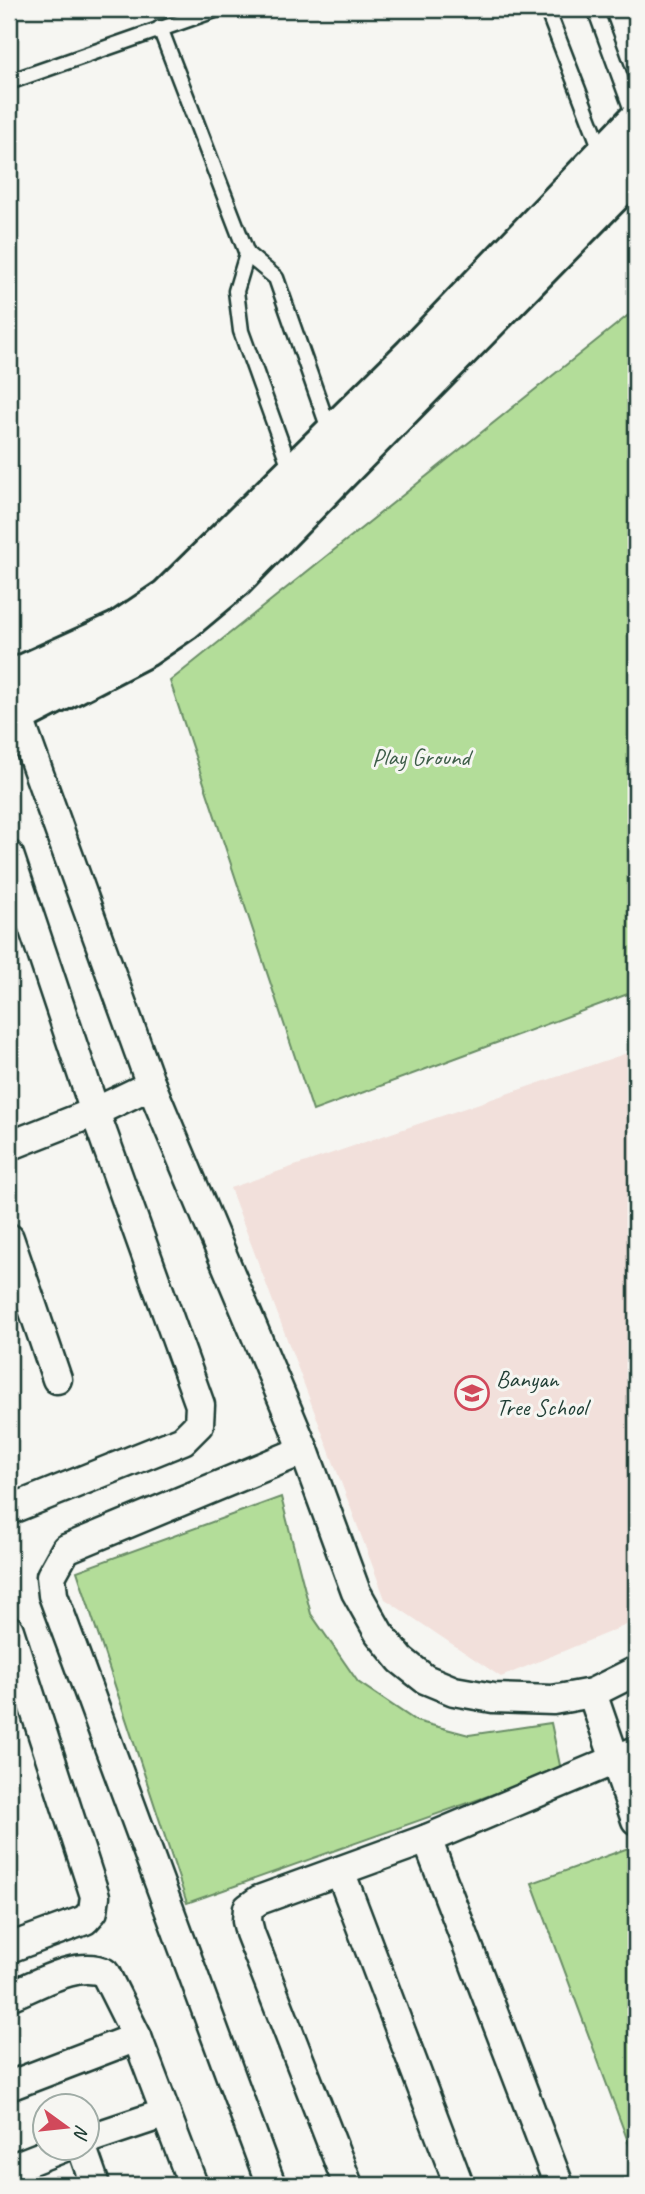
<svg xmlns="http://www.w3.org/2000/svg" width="645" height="2194" font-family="Caveat,sans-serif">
<rect width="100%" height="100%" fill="#f6f6f2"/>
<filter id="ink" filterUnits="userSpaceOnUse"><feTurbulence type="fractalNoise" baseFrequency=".0143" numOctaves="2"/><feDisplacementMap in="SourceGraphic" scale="14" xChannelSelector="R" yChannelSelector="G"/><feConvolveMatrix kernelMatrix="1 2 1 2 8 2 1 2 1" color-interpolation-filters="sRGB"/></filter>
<g filter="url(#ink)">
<polygon fill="#f2e0db" points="636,1050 636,1621 501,1677 385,1599 230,1188"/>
<g fill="#b3dd99" stroke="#698d66" stroke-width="2">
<polygon points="636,309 636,991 313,1111 170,681"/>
<polygon points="281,1497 311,1614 358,1682 416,1721 469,1735 551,1723 561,1770 187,1903 77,1571"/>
<polygon points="631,1847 636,1862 636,2163 532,1883"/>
</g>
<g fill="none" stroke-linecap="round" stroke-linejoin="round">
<g stroke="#1f3d34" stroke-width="19">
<g id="lane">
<polyline points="547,9 602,152"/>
<polyline points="595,9 636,121"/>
<polyline points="160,28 247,254 276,278 330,432"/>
<polyline points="9,82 218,9"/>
<polyline points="247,254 236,291 241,331 292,473"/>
</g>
</g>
<g stroke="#1f3d34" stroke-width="33">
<g id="street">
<polyline points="11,696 151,1085 304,1450 356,1592 379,1633 401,1660 425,1679 454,1691 493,1698 553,1700 592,1693 636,1671"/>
<polyline points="9,855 95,1112 200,1405 199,1424 183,1440 9,1510"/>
<polyline points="9,1146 95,1112 151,1085"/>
<polyline points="9,1238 57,1379"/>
<polyline points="9,1630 95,1896 93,1911 85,1920 9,1948"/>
<polyline points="592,1693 636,1820"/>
<polyline points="427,1839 559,2185"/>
<polyline points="340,1871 459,2185"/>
<path d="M9,1996C36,1986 77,1959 105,1973L137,2037L193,2185"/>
<polyline points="9,2086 137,2037"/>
<polyline points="88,2139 166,2113"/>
<polyline points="82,2148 95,2185"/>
<polyline points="9,2169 62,2148"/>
<polyline points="271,2185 53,1595 51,1576 66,1549 304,1450"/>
<polyline points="348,2185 250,1933 247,1921 248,1908 259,1900 427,1839 636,1751"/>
</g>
</g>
<g stroke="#1f3d34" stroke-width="44">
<g id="secondary">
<polyline points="9,681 119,631 168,598 413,356 636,123"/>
<polyline points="9,718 144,648 185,620 234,579 636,169"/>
</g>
</g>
<use href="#lane" stroke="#f6f6f2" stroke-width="14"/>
<use href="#street" stroke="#f6f6f2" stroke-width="28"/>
<use href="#secondary" stroke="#f6f6f2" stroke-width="38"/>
</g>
</g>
<defs>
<g id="school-ring" transform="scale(1.75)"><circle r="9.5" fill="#f6f6f2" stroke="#d1495b" stroke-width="1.5"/><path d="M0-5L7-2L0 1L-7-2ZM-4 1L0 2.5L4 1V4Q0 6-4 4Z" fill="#d1495b"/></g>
</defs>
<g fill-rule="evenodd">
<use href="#school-ring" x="472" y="1393"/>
</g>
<g text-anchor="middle" stroke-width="6" stroke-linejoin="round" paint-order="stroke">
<g font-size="24" fill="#3d5d48" stroke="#f6f6f2">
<text x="421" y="765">Play Ground</text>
</g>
<g font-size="24" fill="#1f3d34" stroke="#f6f6f2" text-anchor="start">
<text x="496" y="1387">Banyan<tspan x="496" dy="28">Tree School</tspan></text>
</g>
</g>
<rect width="645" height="2194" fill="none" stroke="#f6f6f2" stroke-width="35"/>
<rect x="18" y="18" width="610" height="2159" fill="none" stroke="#1f3d34" stroke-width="2.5" filter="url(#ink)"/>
<g transform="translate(66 2127) rotate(105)"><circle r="33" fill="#f6f6f2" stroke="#a0aca6" stroke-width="2"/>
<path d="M0-5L12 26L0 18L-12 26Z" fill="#d1495b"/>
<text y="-10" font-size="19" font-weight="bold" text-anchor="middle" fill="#1f3d34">N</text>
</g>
</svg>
